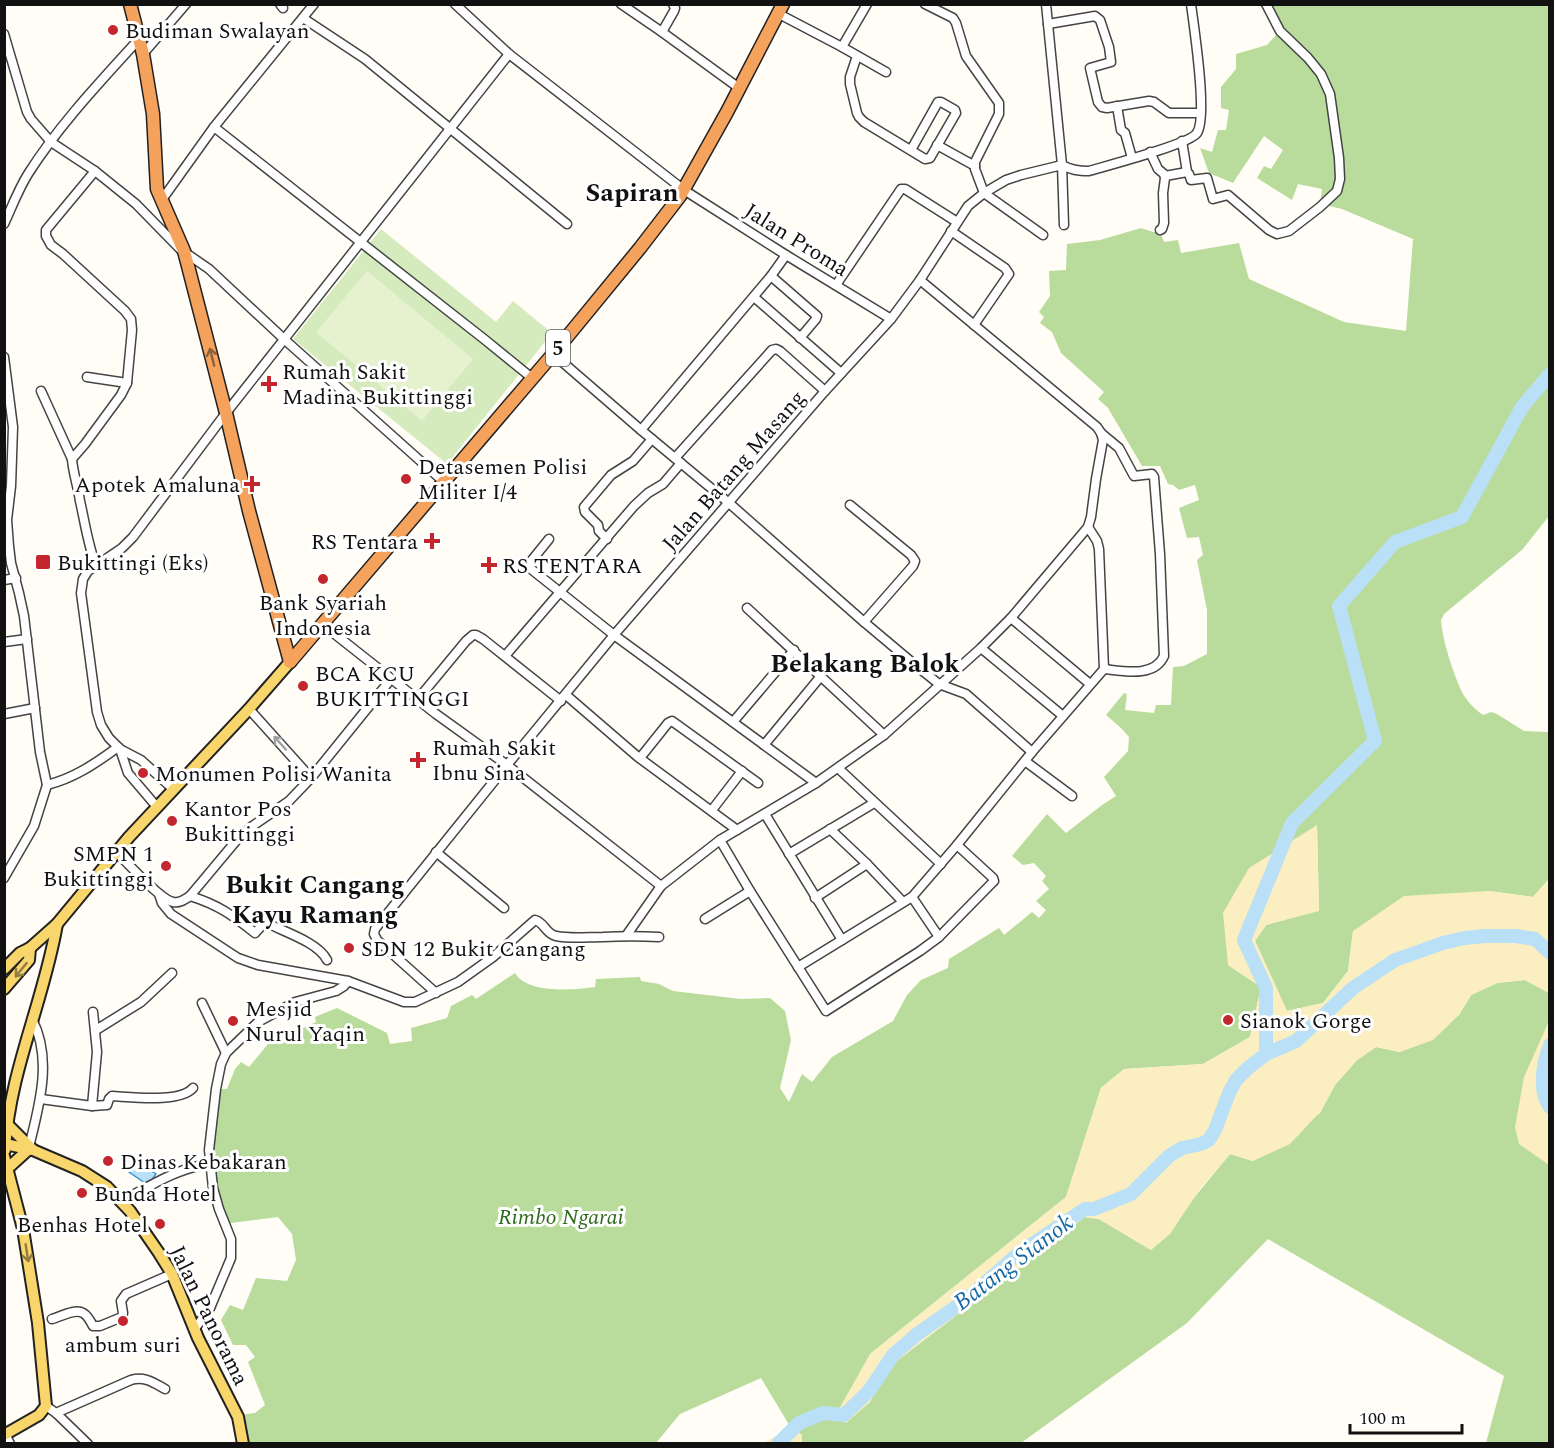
<svg xmlns="http://www.w3.org/2000/svg" width="1554" height="1448" font-family="Spectral,serif">
<rect width="100%" height="100%" fill="#fffdf5"/>
<polygon fill="#d5ebbd" points="381,229 496,322 513,301 552,333 447,464 293,339"/>
<path fill="#b9dc9c" d="M1264,5H1549V516L1522,550L1444,614L1441,620C1442,639 1453,672 1461,690C1465,699 1474,709 1483,715L1491,712L1497,714L1524,731L1549,732V879L1533,897L1489,891L1353,931L1348,971L1323,1003L1287,1011L1255,941L1266,925L1319,910L1317,825L1228,965L1261,987L1250,1037L1203,1064L1124,1069L1101,1088L1066,1197L870,1354L869,1403L894,1363L1085,1217L1099,1219L1151,1250L1230,1154L1253,1161L1320,1113L1335,1085L1357,1060L1376,1047L1400,1052L1459,1015L1471,995L1497,983L1525,980L1549,993V1021L1540,1043L1549,1165V1443H1486L1504,1376L1268,1239L1187,1323L1021,1443H802V1435L791,1428L761,1378L680,1414L656,1443H242L239,1415L255,1413L265,1405L248,1362L255,1357L246,1345H233L221,1320L230,1305L243,1310L256,1278L287,1281L296,1260L292,1234L278,1217L223,1224L210,1172L217,1089H227L235,1069L241,1062L249,1067L268,1044L316,1022L315,1017L337,1008L387,1033L390,1044L412,1041L411,1028L447,1018L451,1006L472,995L476,999L515,973C527,994 574,990 595,987L596,979L640,977L641,981L659,984L673,991L741,999L770,998L785,1011L791,1040L780,1088L789,1102L802,1074L812,1082L832,1057L893,1021L907,995L921,980L948,968L949,959L999,928L1004,935L1032,912L1039,918L1046,910L1036,901L1049,889L1042,881L1046,876L1034,863L1023,865L1012,856L1047,814L1066,833L1102,805L1116,796L1104,777L1128,751L1129,737L1121,728L1106,715L1124,693L1127,694L1125,710L1154,713L1156,705H1171L1173,667L1184,666L1207,654V610L1197,560L1203,555L1199,537L1187,538L1179,508L1199,500L1195,485L1179,490L1173,485L1168,484L1160,466H1142L1108,408L1098,399L1104,392L1061,353L1052,332L1040,323L1044,317L1039,312L1050,296L1049,271L1066,270L1067,244L1100,240L1141,228L1153,232H1160L1164,242L1178,240L1181,253L1239,243L1249,279L1344,322L1406,331L1413,239L1342,209L1320,204L1322,189L1298,184L1292,200L1257,178L1264,166L1271,169L1283,150L1264,136L1233,183L1209,173L1200,148L1212,152L1218,130H1226L1229,110L1221,108V87L1236,69V54L1267,45L1279,32Z"/>
<g fill="#fbeec1">
<polygon points="1317,825 1319,911 1266,925 1255,941 1287,1011 1323,1003 1348,971 1353,931 1404,896 1489,891 1533,897 1549,879 1549,993 1525,980 1497,983 1471,995 1459,1015 1433,1040 1400,1052 1376,1047 1357,1060 1335,1085 1320,1112 1290,1144 1253,1161 1230,1154 1200,1189 1170,1234 1151,1250 1099,1219 1085,1217 894,1363 869,1403 846,1423 835,1416 870,1354 1066,1197 1101,1088 1124,1069 1203,1064 1250,1037 1261,987 1228,965 1223,913 1249,868"/>
<polygon points="1549,1021 1550,1165 1549,1165 1519,1144 1515,1127 1524,1077"/>
<polygon points="791,1428 802,1435 802,1443 763,1443"/>
</g>
<polygon fill="#e6f2cf" points="367,271 473,359 422,421 316,332"/>
<polygon fill="#b9e0f7" stroke="#3f96cf" stroke-width="1.5" points="137,1161 156,1174 148,1185 129,1172"/>
<g fill="none" stroke-linecap="round" stroke-linejoin="round">
<g stroke="#b9e0f7" stroke-width="14">
<path d="M1550,1045C1543,1063 1538,1091 1550,1107"/>
<polyline points="1266,1054 1266,988 1244,940 1292,823 1375,741 1339,606 1395,542 1462,517 1522,407 1550,374"/>
<polyline points="778,1444 799,1423 823,1413 844,1415 869,1391 893,1355 916,1335 967,1299 1019,1253 1085,1209 1094,1209 1131,1194 1169,1156 1182,1148 1201,1144 1209,1140 1215,1130 1229,1093 1236,1080 1248,1068 1266,1054 1296,1041 1353,988 1395,960 1443,943 1464,938 1485,936 1515,936 1535,939 1550,953"/>
</g>
<g stroke="#444" stroke-width="11">
<g id="minor">
<polyline points="280,4 283,8"/>
<polyline points="455,4 509,54 684,190 786,255 891,319"/>
<polyline points="621,4 662,32 739,88"/>
<polyline points="925,4 953,18 956,23 966,56 999,103 999,114 975,162 975,169 984,193 1043,235"/>
<path d="M1046,4L1062,165C1071,170 1078,171 1089,171C1106,166 1190,144 1197,133C1208,116 1194,28 1191,4"/>
<polyline points="779,14 842,47 886,72"/>
<polyline points="303,18 365,59 567,224"/>
<polyline points="1048,24 1095,16 1100,20 1109,47 1111,62 1090,68 1098,102 1102,107 1107,108 1149,101 1154,102 1169,113 1200,113"/>
<polyline points="662,32 674,11 675,8 673,4"/>
<polyline points="4,34 27,112 31,119 51,142 95,171 136,204 180,249 209,269 285,340 444,482"/>
<polyline points="842,47 867,4"/>
<polyline points="143,54 186,4"/>
<polyline points="857,56 850,77 850,84 857,113 859,117 864,122 925,159 930,158 956,113 955,110 941,102 938,102 911,150"/>
<polyline points="1117,106 1121,130 1125,133 1132,158"/>
<polyline points="214,127 484,339 532,378"/>
<polyline points="1182,141 1187,172"/>
<polyline points="937,145 975,166"/>
<polyline points="1150,152 1158,169 1164,174 1165,178 1163,193 1164,223 1162,229 1160,230"/>
<path d="M95,171L46,230V236L51,245L63,254L125,311L131,319L132,330L127,383L121,395L85,444L72,459C73,473 78,487 80,501C85,523 88,545 96,566"/>
<polyline points="1165,176 1187,172 1189,174 1191,180 1207,178 1213,199 1228,195 1269,230 1277,234 1289,231 1320,207 1337,191 1340,179 1339,158 1330,94 1321,74 1308,58 1280,31 1266,4"/>
<polyline points="161,201 214,127 314,4"/>
<path d="M4,224C12,207 18,190 28,174C59,125 100,82 139,39"/>
<polyline points="951,231 1005,268 1009,274 974,325"/>
<polyline points="771,276 786,255"/>
<polyline points="836,285 901,189 905,189 957,222"/>
<polyline points="754,297 841,373"/>
<polyline points="553,354 641,430 729,503 864,622 914,664 939,684 966,694 1032,752"/>
<polyline points="4,357 13,427 11,486 7,520 9,546 11,563 19,593 24,616 40,752 47,785 34,826 4,878"/>
<polyline points="87,377 127,383"/>
<polyline points="41,391 72,459"/>
<polyline points="641,430 771,276 817,316 816,319 800,338"/>
<path d="M1101,433L1119,448L1134,476L1152,474L1154,477L1160,554L1164,656C1154,678 1123,671 1104,669"/>
<polyline points="675,458 772,350 776,349 780,351 825,391"/>
<polyline points="850,505 911,555 915,561 913,566 864,622"/>
<polyline points="549,539 528,565 531,569 614,635 816,783"/>
<polyline points="607,539 599,531 598,525 585,512 584,507 611,475 633,461 652,439"/>
<polyline points="4,580 16,578"/>
<polyline points="747,608 884,735"/>
<polyline points="1011,618 1090,684"/>
<polyline points="322,624 436,714 507,765 661,886"/>
<polyline points="4,642 27,639"/>
<polyline points="981,648 1063,716"/>
<polyline points="505,656 634,506 648,493 663,484 681,463"/>
<polyline points="566,695 638,757 737,830"/>
<polyline points="418,699 466,641 473,635 476,635 483,639 561,701"/>
<polyline points="249,709 311,778"/>
<polyline points="4,714 35,708"/>
<polyline points="733,722 794,650"/>
<polyline points="764,745 821,676"/>
<polyline points="120,749 128,773 157,807"/>
<polyline points="640,758 668,723 672,721 758,783"/>
<polyline points="1025,761 1072,796"/>
<polyline points="838,768 941,864"/>
<path d="M47,785C74,778 95,764 118,747"/>
<polyline points="173,789 141,760 120,749 109,738 101,725 97,712 81,593 83,579 88,571 122,548 133,537 226,413 509,54"/>
<polyline points="712,810 742,771"/>
<polyline points="765,814 842,940"/>
<polyline points="830,829 867,864 903,902"/>
<polyline points="720,840 750,891 826,1011 920,951 939,937 992,883 994,881 993,878 957,845"/>
<path d="M116,852C128,863 159,899 173,902C180,903 184,900 190,896L236,841L251,827L289,801L311,778L391,679"/>
<polyline points="436,852 504,908"/>
<polyline points="789,854 874,803"/>
<path d="M159,894L162,903L171,914L238,958L258,965L348,981L404,1002H415L458,982L493,957L535,920C544,922 546,934 556,936C571,939 587,937 603,937C622,936 640,936 659,937"/>
<path d="M190,896C219,905 232,915 255,933L265,922C284,932 318,942 327,960"/>
<polyline points="912,897 939,937"/>
<polyline points="815,898 867,864"/>
<polyline points="705,919 750,891"/>
<polyline points="626,936 661,886 720,840 816,783 884,735 981,648 1011,618 1088,527 1091,517 1096,479 1103,440 1101,433 1097,427 920,280"/>
<polyline points="798,967 912,897 957,845 1032,752 1104,669 1099,549 1097,541 1088,527"/>
<polyline points="436,993 377,940 374,934 375,929 507,765 614,635 825,391 891,319 920,280 968,206 984,193 1006,180 1021,175 1062,165 1064,225"/>
<polyline points="202,1003 226,1053"/>
<polyline points="96,1030 141,1002 172,973"/>
<path d="M41,1099L92,1106L107,1105L109,1099L112,1096C132,1097 180,1103 193,1088"/>
<polyline points="92,1106 97,1052 93,1012"/>
<path d="M29,1147C39,1106 53,1059 32,1019"/>
<path d="M121,1201C147,1188 174,1170 203,1165"/>
<path d="M52,1319C60,1317 75,1308 83,1313C87,1315 91,1322 93,1326H100L122,1317L123,1313L121,1301L126,1294L172,1274"/>
<polyline points="194,1330 210,1308 231,1258 231,1239 219,1209 213,1188 209,1150 216,1089 221,1064 226,1053 258,1022 295,1002 336,991 344,986 348,981"/>
<polyline points="46,1406 56,1413 88,1444"/>
<path d="M56,1413L131,1380C145,1376 154,1383 165,1389"/>
<polyline points="6,1435 10,1444"/>
</g>
</g>
<g stroke="#222" stroke-width="14">
<g id="major">
<polyline points="4,969 20,953 30,948 57,924 129,837 249,709 290,662"/>
<polyline points="4,989 29,960 30,948"/>
<polyline points="8,1125 33,1150"/>
<polyline points="5,1144 33,1150 82,1171 107,1187 130,1211 159,1253 172,1274 198,1338 238,1417 243,1444"/>
<path d="M5,1150C9,1072 44,1001 57,924"/>
<polyline points="4,1156 23,1229 38,1323 46,1406 39,1415 4,1435"/>
<polyline points="7,1169 29,1149"/>
</g>
</g>
<g stroke="#222" stroke-width="15">
<g id="highway">
<polyline points="130,4 143,54 153,114 157,189 184,251 188,266 226,413 249,511 290,662"/>
<polyline points="290,662 553,354 640,248 680,196 727,112 783,4"/>
</g>
</g>
<use href="#minor" stroke="#fff" stroke-width="8"/>
<use href="#major" stroke="#f9d66b" stroke-width="10"/>
<use href="#highway" stroke="#f5a25d" stroke-width="12"/>
</g>
<defs><path id="oneway-shaft" d="M-6 0H5M1.5-3L5.5 0L1.5 3" fill="none" stroke-width="1.6" stroke-linecap="round" stroke-linejoin="round" transform="scale(1.5)"/></defs>
<use stroke="#8e613b" href="#oneway-shaft" transform="translate(212 357) rotate(-104)"/>
<use stroke="#a0a0a0" href="#oneway-shaft" transform="translate(280 743) rotate(-132)"/>
<g stroke="#917d42">
<use href="#oneway-shaft" transform="translate(21 970) rotate(129)"/>
<use href="#oneway-shaft" transform="translate(27 1253) rotate(81)"/>
</g>
<g fill="#c4262e" stroke="#fff" stroke-width="2">
<circle cx="113" cy="30" r="6"/>
<path d="M266 375h6v6h6v6h-6v6h-6v-6h-6v-6h6z"/>
<circle cx="406" cy="479" r="6"/>
<path d="M249 475h6v6h6v6h-6v6h-6v-6h-6v-6h6z"/>
<path d="M429 532h6v6h6v6h-6v6h-6v-6h-6v-6h6z"/>
<rect x="35" y="554" width="16" height="16" rx="3"/>
<path d="M486 556h6v6h6v6h-6v6h-6v-6h-6v-6h6z"/>
<circle cx="323" cy="579" r="6"/>
<circle cx="303" cy="686" r="6"/>
<path d="M415 751h6v6h6v6h-6v6h-6v-6h-6v-6h6z"/>
<circle cx="143" cy="773" r="6"/>
<circle cx="172" cy="821" r="6"/>
<circle cx="166" cy="866" r="6"/>
<circle cx="349" cy="948" r="6"/>
<circle cx="1228" cy="1020" r="6"/>
<circle cx="233" cy="1021" r="6"/>
<circle cx="108" cy="1161" r="6"/>
<circle cx="82" cy="1193" r="6"/>
<circle cx="160" cy="1224" r="6"/>
<circle cx="123" cy="1321" r="6"/>
</g>
<g text-anchor="middle" stroke-width="6" stroke-linejoin="round" paint-order="stroke">
<rect fill="#fff" stroke="#585858" stroke-width="1.5" x="546" y="330" width="24" height="36" rx="4.5"/>
<g font-size="21" font-weight="bold" fill="#111">
<text x="558" y="355">5</text>
</g>
<g font-size="22" fill="#111" stroke="#fff" text-anchor="start">
<text x="125" y="38">Budiman Swalayan</text>
<text x="282" y="379">Rumah Sakit<tspan x="282" dy="25">Madina Bukittinggi</tspan></text>
<text x="418" y="474">Detasemen Polisi<tspan x="418" dy="25">Militer I/4</tspan></text>
<text x="240" y="492" text-anchor="end">Apotek Amaluna</text>
<text x="418" y="549" text-anchor="end">RS Tentara</text>
<text x="57" y="570">Bukittingi (Eks)</text>
<text x="502" y="573">RS TENTARA</text>
<text x="323" y="610" text-anchor="middle">Bank Syariah<tspan x="323" dy="25">Indonesia</tspan></text>
<text x="315" y="681">BCA KCU<tspan x="315" dy="25">BUKITTINGGI</tspan></text>
<text x="432" y="755">Rumah Sakit<tspan x="432" dy="25">Ibnu Sina</tspan></text>
<text x="155" y="781">Monumen Polisi Wanita</text>
<text x="184" y="816">Kantor Pos<tspan x="184" dy="25">Bukittinggi</tspan></text>
<text x="154" y="861" text-anchor="end">SMPN 1<tspan x="154" dy="25">Bukittinggi</tspan></text>
<text x="361" y="956">SDN 12 Bukit Cangang</text>
<text x="245" y="1016">Mesjid<tspan x="245" dy="25">Nurul Yaqin</tspan></text>
<text x="1240" y="1028">Sianok Gorge</text>
<text x="120" y="1169">Dinas Kebakaran</text>
<text x="94" y="1201">Bunda Hotel</text>
<text x="148" y="1232" text-anchor="end">Benhas Hotel</text>
<text x="123" y="1352" text-anchor="middle">ambum suri</text>
</g>
<g font-size="22" fill="#111" stroke="#fff">
<text transform="translate(797 239) rotate(32)" y="8">Jalan Proma</text>
<text transform="translate(733 470) rotate(-49)" y="8">Jalan Batang Masang</text>
<text transform="translate(210 1315) rotate(64)" y="8">Jalan Panorama</text>
</g>
<g font-size="22" font-style="italic" fill="#2f6b1f" stroke="#fff">
<text x="561" y="1224">Rimbo Ngarai</text>
</g>
<g font-size="24" font-style="italic" fill="#1768a6" stroke="#fff">
<text transform="translate(1013 1262) rotate(-37)" y="8">Batang Sianok</text>
</g>
<g font-size="26" font-weight="bold" fill="#111" stroke="#fff">
<text x="632" y="201">Sapiran</text>
<text x="865" y="672">Belakang Balok</text>
<text x="315" y="893">Bukit Cangang<tspan x="315" dy="30">Kayu Ramang</tspan></text>
</g>
</g>
<rect width="1554" height="1448" fill="none" stroke="#111111" stroke-width="12"/>
<path d="M1350 1424v9h112v-9" fill="none" stroke="#111111" stroke-width="3"/>
<text x="1359" y="1424" font-size="18" fill="#111111" stroke="#ffffff" stroke-width="4.5" paint-order="stroke">100 m</text>
</svg>
